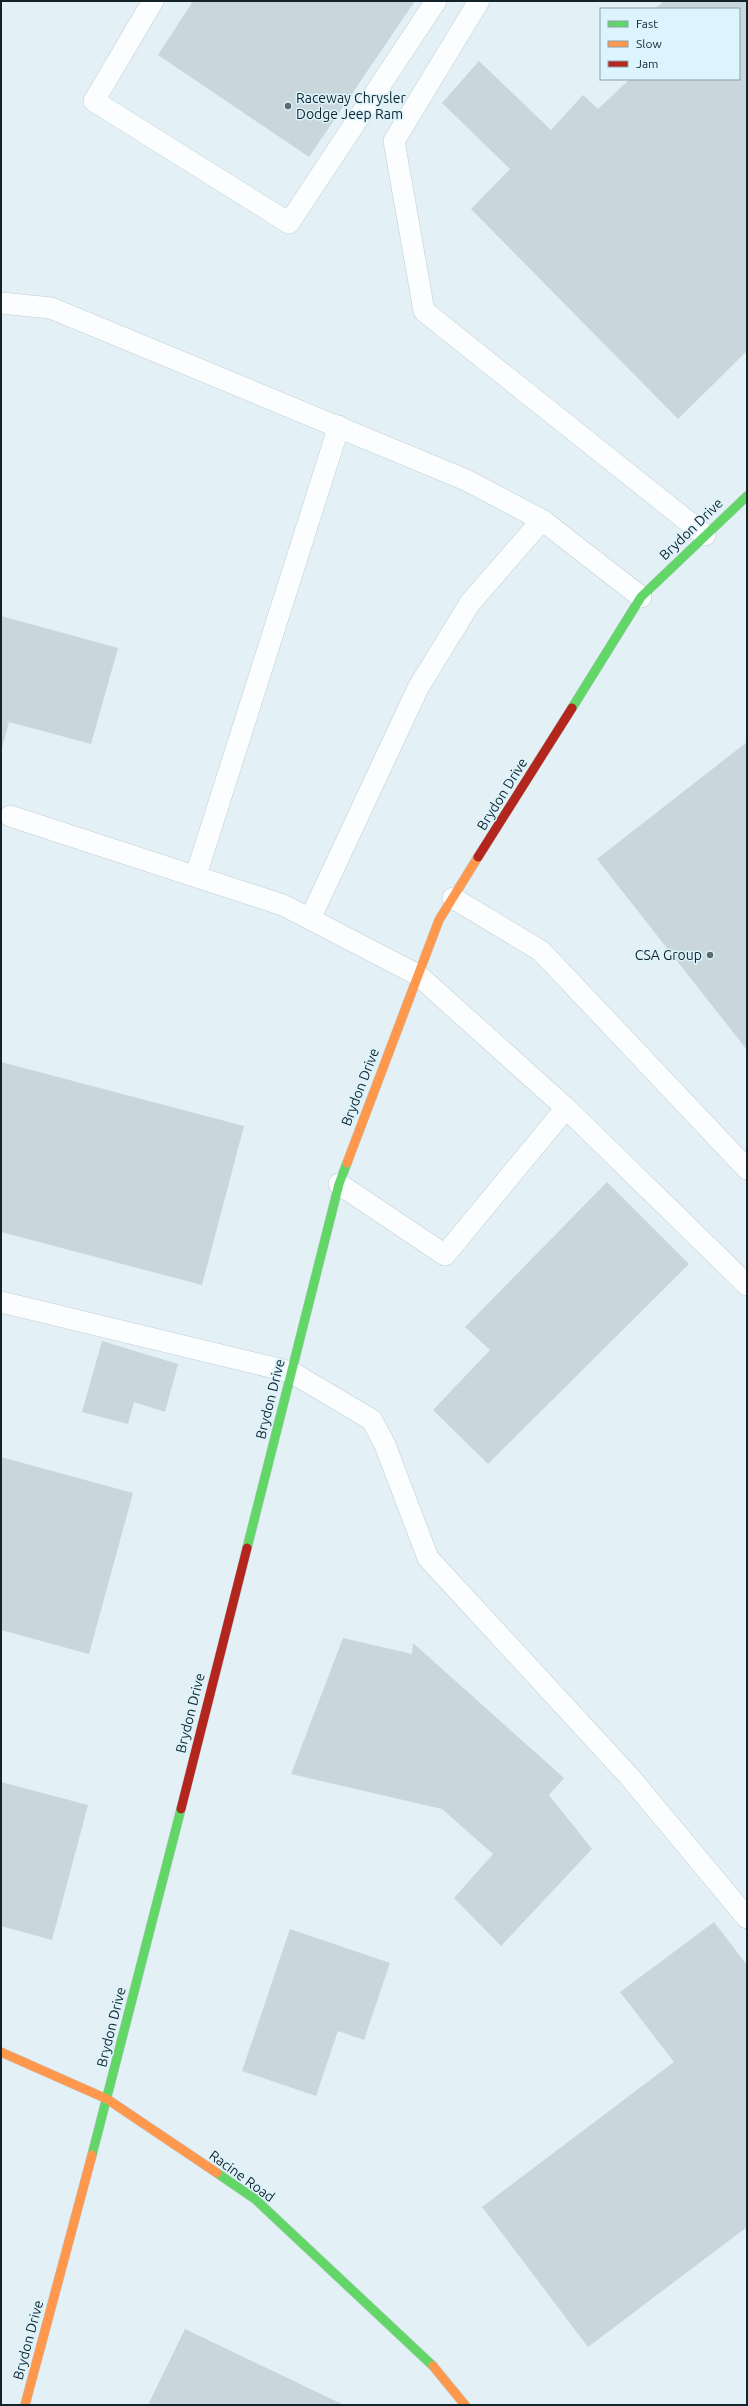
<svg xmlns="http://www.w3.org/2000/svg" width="748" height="2406" font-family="Ubuntu,sans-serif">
<rect width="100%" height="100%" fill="#e3f0f5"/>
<g fill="#c9d7dc">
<polygon points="193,1 415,1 309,157 158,55"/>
<polygon points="664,1 747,1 747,351 678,419 471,209 510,169 442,103 479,61 551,130 583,95 598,109 630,79 739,79 739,9 655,9"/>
<polygon points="1,616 118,648 91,744 9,722 1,752"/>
<polygon points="747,742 747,1050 597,859"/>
<polygon points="1,1062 244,1126 202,1285 1,1232"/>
<polygon points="607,1182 689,1264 488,1464 433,1410 490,1350 465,1327"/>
<polygon points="102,1341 178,1364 165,1412 134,1402 128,1424 82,1412"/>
<polygon points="1,1457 133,1493 89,1654 1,1630"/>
<polygon points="343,1638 412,1654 413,1643 564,1778 549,1795 592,1849 501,1946 454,1898 493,1854 442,1809 291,1774"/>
<polygon points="1,1782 88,1805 52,1940 1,1926"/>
<polygon points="714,1922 747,1965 747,2227 588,2347 482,2207 674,2062 620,1992"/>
<polygon points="290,1929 390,1963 364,2040 338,2031 316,2096 242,2071"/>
<polygon points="185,2329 344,2405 148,2405"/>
</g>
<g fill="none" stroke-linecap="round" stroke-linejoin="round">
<g stroke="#c0ced4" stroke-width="22">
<g id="lane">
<polyline points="153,1 94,101 289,223 436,1"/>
<polyline points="479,1 394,141 424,311 705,535"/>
<polyline points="1,303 51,308 466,480 542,520 641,597"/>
<polyline points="10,816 283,905 418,975 566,1108 747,1285"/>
<polyline points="196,875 339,426"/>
<polyline points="453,898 541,951 747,1169"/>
<polyline points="310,919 418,688 470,603 542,520"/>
<polyline points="339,1184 445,1255 566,1108"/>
<polyline points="1,1302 291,1372 372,1420 385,1445 428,1558 628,1775 747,1918"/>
</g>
</g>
<g stroke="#c0ced4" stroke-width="10">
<g id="fast">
<polyline points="572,708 641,597 747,496"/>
<polyline points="247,1548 339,1184 347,1163"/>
<polyline points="92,2155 181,1809"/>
<polyline points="217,2173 255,2199 433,2366"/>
</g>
</g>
<g stroke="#c0ced4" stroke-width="10">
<g id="slow">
<polyline points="347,1163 439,920 478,857"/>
<polyline points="1,2052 107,2099 217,2173"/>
<polyline points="433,2366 465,2405"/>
<polyline points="25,2405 92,2155"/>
</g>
</g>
<g stroke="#c0ced4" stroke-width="10">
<g id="jam">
<polyline points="478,857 572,708"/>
<polyline points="181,1809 247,1548"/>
</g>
</g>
<use href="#lane" stroke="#fbfdfe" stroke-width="21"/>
<use href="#fast" stroke="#63d668" stroke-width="9"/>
<use href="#slow" stroke="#ff974d" stroke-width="9"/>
<use href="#jam" stroke="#b3261e" stroke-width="9"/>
</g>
<g fill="#5c6b70" stroke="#dbf4fd" stroke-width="1.5">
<circle cx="288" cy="106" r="4"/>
<circle cx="710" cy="955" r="4"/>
</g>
<g text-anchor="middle" stroke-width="3" stroke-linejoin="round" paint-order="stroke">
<g font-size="14" fill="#132329" stroke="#dbf4fd" text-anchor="start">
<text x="296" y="103">Raceway Chrysler<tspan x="296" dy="16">Dodge Jeep Ram</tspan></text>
<text x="702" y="960" text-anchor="end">CSA Group</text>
</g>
<g font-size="14" fill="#132329" stroke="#dbf4fd">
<text transform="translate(691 529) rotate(-44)" y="5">Brydon Drive</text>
<text transform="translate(502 794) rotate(-58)" y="5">Brydon Drive</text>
<text transform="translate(360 1087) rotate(-69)" y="5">Brydon Drive</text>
<text transform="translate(270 1399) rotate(-76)" y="5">Brydon Drive</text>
<text transform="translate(190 1713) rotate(-76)" y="5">Brydon Drive</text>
<text transform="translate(111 2027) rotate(-76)" y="5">Brydon Drive</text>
<text transform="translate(242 2176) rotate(36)" y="5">Racine Road</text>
<text transform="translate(28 2340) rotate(-75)" y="5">Brydon Drive</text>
</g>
</g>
<rect width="748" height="2406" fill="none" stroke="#132329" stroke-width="4"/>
<rect x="600" y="8" width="140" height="72" fill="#dbf4fd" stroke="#8ba0a8"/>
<rect x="608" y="21" width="20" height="6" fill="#63d668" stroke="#8ba0a8"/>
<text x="636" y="28" font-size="12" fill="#132329">Fast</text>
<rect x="608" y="41" width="20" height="6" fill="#ff974d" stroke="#8ba0a8"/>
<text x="636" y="48" font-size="12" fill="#132329">Slow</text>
<rect x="608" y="61" width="20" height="6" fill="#b3261e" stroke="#8ba0a8"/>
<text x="636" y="68" font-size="12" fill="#132329">Jam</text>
</svg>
